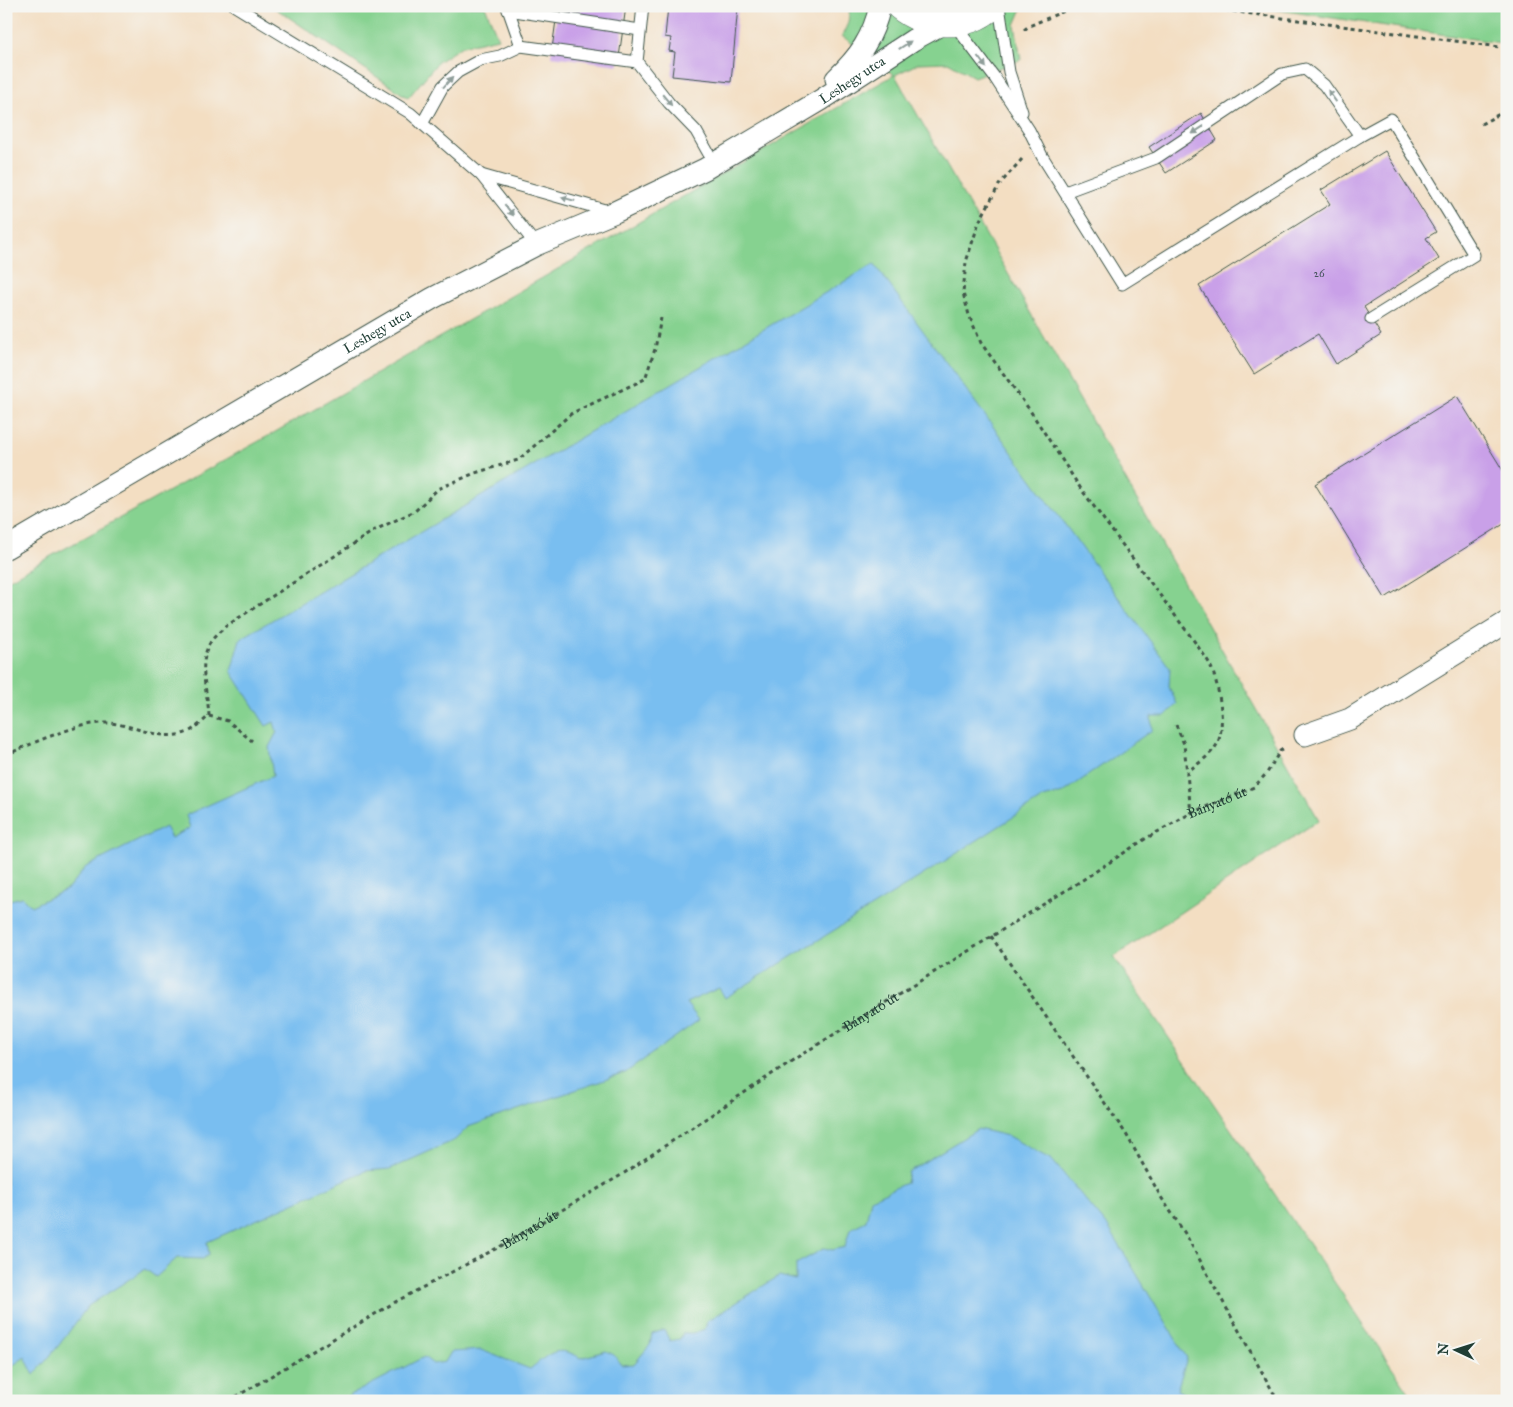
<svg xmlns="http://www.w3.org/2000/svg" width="1513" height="1407" font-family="'IM FELL Great Primer',serif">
<rect width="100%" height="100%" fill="#f6f6f2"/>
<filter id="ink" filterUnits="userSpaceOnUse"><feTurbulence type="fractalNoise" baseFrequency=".02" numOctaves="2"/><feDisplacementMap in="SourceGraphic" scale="10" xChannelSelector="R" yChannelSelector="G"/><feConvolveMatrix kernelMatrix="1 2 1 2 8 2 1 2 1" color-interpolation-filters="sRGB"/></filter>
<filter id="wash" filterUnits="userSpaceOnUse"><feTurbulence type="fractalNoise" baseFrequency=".0096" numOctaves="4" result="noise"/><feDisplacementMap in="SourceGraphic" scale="20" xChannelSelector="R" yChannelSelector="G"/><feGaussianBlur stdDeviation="1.12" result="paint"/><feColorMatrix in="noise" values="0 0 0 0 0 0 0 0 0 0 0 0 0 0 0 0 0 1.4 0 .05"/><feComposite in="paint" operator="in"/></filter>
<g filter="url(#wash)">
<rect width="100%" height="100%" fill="#f3dec2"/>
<g fill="#86d290" stroke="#528862">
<polygon points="272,6 485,6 498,38 462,46 438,62 408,98"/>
<polygon points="850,6 1023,6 1015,25 1021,60 974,77 948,62 919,63 895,75 1319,820 1114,957 1415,1401 6,1401 6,581 270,435 894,75 842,36 848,23"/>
<polygon points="1252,6 1507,6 1507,44"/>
</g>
<g fill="#79bef0" stroke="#4c7e92">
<polygon points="874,264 1170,668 1169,687 1177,704 1165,716 1151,716 1152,730 1063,793 1043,798 923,875 725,998 719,988 686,1003 699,1020 625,1073 468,1127 455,1140 390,1169 365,1171 207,1242 209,1254 203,1259 177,1258 156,1277 145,1269 88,1306 59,1345 34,1375 25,1357 12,1366 6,1381 6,901 22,897 31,906 68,889 86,867 165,827 171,838 190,828 186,815 273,776 269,747 277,732 274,722 266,726 231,671 240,639"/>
<path d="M978,1129L1008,1136L1052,1160L1109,1228L1187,1358L1177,1390L1200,1401H339L424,1357L433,1364L445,1362L451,1352L481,1350L530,1369C549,1354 556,1344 581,1358L606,1351L614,1355L622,1365L634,1364L650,1345L652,1334L664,1330L670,1341L680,1339L683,1333H693L705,1329L707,1321L779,1276L796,1280V1264L825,1248L832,1250L845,1247L850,1229L866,1221L871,1199L906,1183L908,1172Z"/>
</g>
<g id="blocks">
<g fill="#c9a0e8">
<polygon points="558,6 626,6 618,65 551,56"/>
<polygon points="668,6 738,6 731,82 672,76 675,52 669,51 671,38 665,37"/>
<polygon points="1201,113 1217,140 1166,173 1149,147"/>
<polygon points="1385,151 1436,232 1426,238 1439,259 1364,307 1381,335 1336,364 1318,334 1254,374 1199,286 1330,204 1321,190"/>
<polygon points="1457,396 1507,477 1507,522 1385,598 1315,484"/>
</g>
</g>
</g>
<g filter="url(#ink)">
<use href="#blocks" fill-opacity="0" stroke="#3f5549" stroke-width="1"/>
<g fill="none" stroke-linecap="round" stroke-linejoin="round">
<g stroke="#3f5549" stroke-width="13">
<g id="lane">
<polyline points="235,6 410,113 481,175 536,245"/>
<polyline points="507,6 521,46"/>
<polyline points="999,6 1009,72 1022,112"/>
<polyline points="508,10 640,30"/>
<polyline points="954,24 995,78 1029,130 1042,156 1122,284 1360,136 1391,119 1474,255 1371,319"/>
<polyline points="637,62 643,6"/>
<polyline points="422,124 443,86 458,72 480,60 500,56 521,46 637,62 669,103 696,131 714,163"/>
<polyline points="481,175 612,212"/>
<polyline points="1065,192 1156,158 1282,74 1305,69 1324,85 1360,136"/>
</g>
</g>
<g stroke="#3f5549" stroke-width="23">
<g id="street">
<path d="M836,79C859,57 873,38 880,6"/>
<path id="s2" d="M6,548L433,298L536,245L615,212L705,169L821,100L913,40L944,23"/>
<polyline points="1305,735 1350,719 1507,622"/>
</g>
</g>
<g stroke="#3f5549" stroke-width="29">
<path id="secondary" d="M900,6C926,27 966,29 992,6"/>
</g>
<g stroke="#3f5549" stroke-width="3" stroke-dasharray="4 4" stroke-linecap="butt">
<polyline points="1193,6 1507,48"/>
<polyline points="1024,30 1029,26 1076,6"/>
<polyline points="1481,124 1507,110"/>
<path d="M1022,159L999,185L979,222L966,262L963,293L969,315L981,343L1029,409L1081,489L1197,645C1201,652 1208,659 1211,667C1219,685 1227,729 1216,746C1209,757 1197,764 1187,772"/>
<path d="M209,716C208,692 197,665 210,643C213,637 221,631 226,626L375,530L415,511L438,489L475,473L518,460L572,413L645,379L655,349L661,318"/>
<polyline points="209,716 228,721 252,741"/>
<polyline points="1176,725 1184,744 1191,813"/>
<path d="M6,755C33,743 72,725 101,723C131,721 159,744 188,732C195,729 203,721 209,716"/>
<polyline points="991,936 1126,1134 1161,1197 1186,1235 1278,1401"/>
<path id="s1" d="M229,1401L397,1301L501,1246L623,1174L796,1058L1081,881L1145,839L1191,813L1254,787L1267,773L1280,751L1285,748"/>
</g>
<use href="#lane" stroke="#fff" stroke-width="11"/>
<use href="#street" stroke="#fff" stroke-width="21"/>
<use href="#secondary" stroke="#fff" stroke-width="28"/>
</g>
<defs><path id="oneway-solid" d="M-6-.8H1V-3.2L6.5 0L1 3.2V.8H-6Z" transform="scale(1.25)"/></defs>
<g fill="#8f9e9a">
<use href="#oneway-solid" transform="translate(905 45) rotate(-33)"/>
<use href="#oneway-solid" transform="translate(982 62) rotate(53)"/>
<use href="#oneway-solid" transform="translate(448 82) rotate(-48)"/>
<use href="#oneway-solid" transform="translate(1332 96) rotate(-125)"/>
<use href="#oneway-solid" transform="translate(667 100) rotate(50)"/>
<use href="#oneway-solid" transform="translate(1198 130) rotate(147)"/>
<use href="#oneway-solid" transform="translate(568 199) rotate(-164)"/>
<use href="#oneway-solid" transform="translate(509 210) rotate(52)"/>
</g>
</g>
<g text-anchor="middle" stroke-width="4.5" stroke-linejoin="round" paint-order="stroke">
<g font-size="11" fill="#4a5661">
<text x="1319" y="277">26</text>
</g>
<g font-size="14" fill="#1f3d34" stroke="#f6f6f2">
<text dy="5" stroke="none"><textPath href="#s2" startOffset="968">Leshegy utca</textPath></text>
<text dy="5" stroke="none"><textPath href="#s2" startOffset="430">Leshegy utca</textPath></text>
<text dy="5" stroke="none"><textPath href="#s1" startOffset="1156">Bányató út</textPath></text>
<text dy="5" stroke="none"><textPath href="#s1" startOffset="751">Bányató út</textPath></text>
<text dy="5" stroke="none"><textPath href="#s1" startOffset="346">Bányató út</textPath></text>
</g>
</g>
<rect width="1513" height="1407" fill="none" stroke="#f6f6f2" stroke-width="25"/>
<g transform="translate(1456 1350) rotate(274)" stroke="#f6f6f2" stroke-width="4" paint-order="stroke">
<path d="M0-4L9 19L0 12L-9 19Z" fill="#1f3d34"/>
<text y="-8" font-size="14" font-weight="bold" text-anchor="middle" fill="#1f3d34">N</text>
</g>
</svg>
